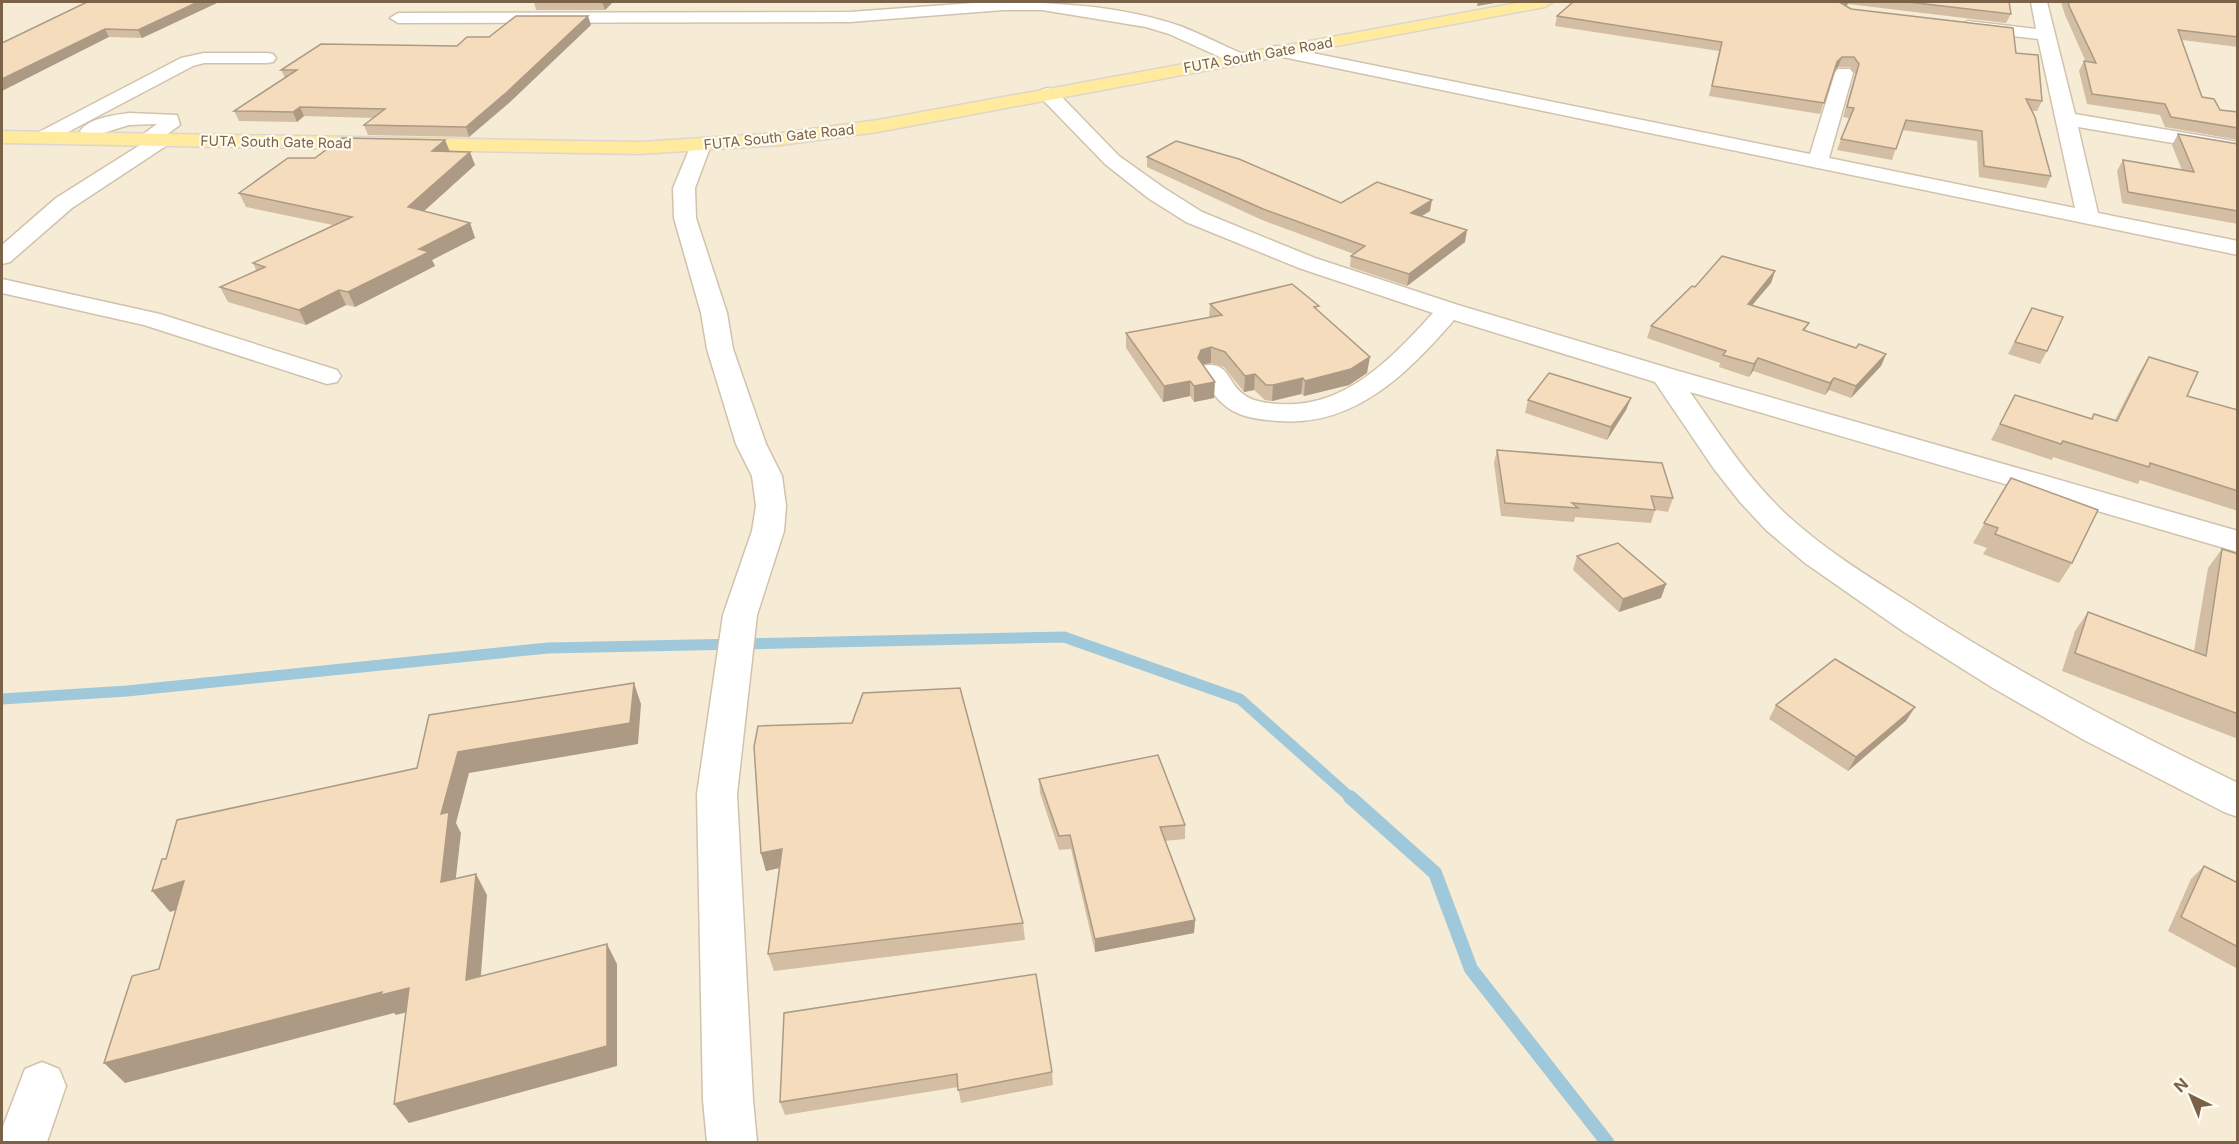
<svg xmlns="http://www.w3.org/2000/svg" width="2239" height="1144" font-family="Inter,sans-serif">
<rect width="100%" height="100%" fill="#fef8e7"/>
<rect fill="#f6ecd5" x="2" y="2" width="2235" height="1140"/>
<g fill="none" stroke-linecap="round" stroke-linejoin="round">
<polyline stroke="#9fc9db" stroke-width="11" points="2,699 127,691 548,648 1064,637 1240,699 1351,798"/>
<polyline stroke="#9fc9db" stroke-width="14" points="1350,797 1435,873 1471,969 1607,1142"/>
<g stroke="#d1c2ac" stroke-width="3">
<g id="minor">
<path d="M987,2C1050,2 1120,5 1180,26C1201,34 1222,45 1243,54L1246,58L1243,62H1231L1169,34L1146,27L1042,10H1003L850,22L398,23L390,18L398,13L850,12Z"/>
<polygon points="2031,2 2047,2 2075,114 2238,142 2238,154 2078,127 2098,213 2238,241 2238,255 1278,56 1272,55 1269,51 1272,47 1278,46 1810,154 1835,73 1838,69 1850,69 1853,73 1829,158 2075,208 2038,39 1968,31 1960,26 1968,21 2036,29"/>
<polygon points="204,53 267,53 273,54 276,58 273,62 267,63 204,63 193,66 51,141 37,141 34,137 37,133 181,58"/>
<path d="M1048,88L1055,90L1119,156L1164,188L1202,212L1315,258L1458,305L1675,370L2238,531V552L1690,392C1720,435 1749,480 1788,516C1824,549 1866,575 1907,601C2012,670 2124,728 2238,783V817L2224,812L2084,740L1993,688L1904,632L1805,563L1766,530L1740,502L1714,469L1655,382L1454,320C1408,373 1355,427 1279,421C1234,418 1222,410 1199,372L1202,366C1229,360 1226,381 1243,394C1253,402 1266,403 1278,404C1345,409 1391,359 1433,313L1299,268L1186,222L1148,198L1105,164L1041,98L1039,94L1041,90Z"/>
<path d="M129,113L177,115L180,125L166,135L172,140L169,144L72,208L10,262L2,264V245L56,198L148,140L142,135L157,124L129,125L90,137L83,135L80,131C89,118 114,115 129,113Z"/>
<polygon points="701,139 708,141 711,145 695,188 696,218 727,313 733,349 766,444 782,476 786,506 784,531 757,615 737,794 753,1100 757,1142 707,1142 703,1100 697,794 723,615 752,531 756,506 752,476 736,444 707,349 701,313 674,218 673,188 691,145 694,141"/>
<polygon points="2,279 160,314 337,370 341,376 337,382 327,384 144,325 2,293"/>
<polygon points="42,1062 59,1069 66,1086 47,1142 2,1142 2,1129 25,1069"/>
</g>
</g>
<g stroke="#dcd6d0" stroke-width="3">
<polygon id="major" points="1522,2 1553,2 1545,7 878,132 781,145 640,154 2,143 2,131 640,142 781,133 878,120"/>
</g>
<use href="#minor" fill="#fff" fill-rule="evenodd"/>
<use href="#major" fill="#ffea9d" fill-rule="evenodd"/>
</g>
<g fill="#d3bda3">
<polygon points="219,2 142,38 109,37 2,43"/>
<polygon points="534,2 613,2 605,10 536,10"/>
<polygon points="1573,2 2009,2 2011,14 2006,23 1848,4 1846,6 1851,9 2016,53 2042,101 2037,111 2032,111 2051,176 2046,188 1979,177 1977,141 1902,130 1892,160 1837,150 1849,118 1843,117 1855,74 1850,67 1838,67 1834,71 1820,114 1709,96 1719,51 1555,26 1557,16"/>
<polygon points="2061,2 2238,2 2238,47 2182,40 2202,97 2220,110 2238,112 2238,140 2165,127 2160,115 2087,104 2079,71 2084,61 2086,62 2065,15"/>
<polygon points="591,25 510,102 469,137 368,135 364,125 373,118 304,116 297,122 239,121 234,111 285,78 281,70 457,46 489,37"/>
<polygon points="2178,134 2238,144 2238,224 2122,203 2117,171 2123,160 2182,170 2172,145"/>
<polygon points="445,140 450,151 475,165 424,211 470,223 475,238 432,260 435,266 355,307 346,305 306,325 228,302 220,287 256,270 253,263 333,225 246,207 239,193 315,158"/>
<polygon points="1147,157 1341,203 1430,211 1421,216 1465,242 1407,286 1350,267 1351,256 1354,254 1262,220 1147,167"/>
<polygon points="1775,271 1771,283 1752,305 1809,323 1805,330 1856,348 1886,354 1881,366 1851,398 1829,390 1825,395 1753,371 1749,377 1719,367 1720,363 1647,338 1651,326 1695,287"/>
<polygon points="1210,304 1319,311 1367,373 1349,385 1304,396 1301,394 1272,401 1265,400 1254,390 1244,392 1224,367 1211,363 1203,364 1214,398 1194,402 1190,396 1163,402 1126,348 1126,333 1209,317"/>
<polygon points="2032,308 2047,351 2040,364 2008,354"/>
<polygon points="2149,357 2187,396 2238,410 2238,511 2140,480 2138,484 2053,457 2052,460 1991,440 2015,395 2091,419 2094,414 2115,420 2139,373"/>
<polygon points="1631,398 1626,410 1607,440 1525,413 1528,400"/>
<polygon points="1497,450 1673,498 1668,512 1655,510 1651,523 1575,517 1574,522 1501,516 1494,463"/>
<polygon points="2011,478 2072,563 2059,583 1983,554 1987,548 1973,543"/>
<polygon points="2222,549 2238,554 2238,739 2062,671 2075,631 2088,612 2194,651 2208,568"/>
<polygon points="1577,556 1666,584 1661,598 1619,612 1573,570"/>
<polygon points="1776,705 1906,721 1848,771 1769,719"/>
<polygon points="1039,779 1185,825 1185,839 1165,841 1195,920 1194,933 1095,952 1071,849 1059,850 1040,793"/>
<polygon points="761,853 1023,923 1025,940 774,971 768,954 780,868 766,871"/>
<polygon points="2204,866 2238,883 2238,969 2168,931 2191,879"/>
<polygon points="784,1013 1052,1072 1053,1085 961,1103 958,1087 785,1115 780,1102"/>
</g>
<g fill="#ac9a84">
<polygon points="198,2 219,2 142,38 138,30"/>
<polygon points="602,2 613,2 605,10"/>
<polygon points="1478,2 1501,2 1477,6"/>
<polygon points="1843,2 1849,2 1848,4 1838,12 1841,3"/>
<polygon points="588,16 591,25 510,102 469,137 466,127"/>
<polygon points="105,29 109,37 2,91 2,79"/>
<polygon points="1842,57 1838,67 1833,72 1837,62"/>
<polygon points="300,107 304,116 297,122 293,112"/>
<polygon points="445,140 450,153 432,151"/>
<polygon points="470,152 475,165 413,221 408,207"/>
<polygon points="1432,200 1430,211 1409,224 1411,213"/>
<polygon points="470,223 475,238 432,260 435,266 355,307 348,292 419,249"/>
<polygon points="1467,230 1465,242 1407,286 1409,274"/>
<polygon points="1775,271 1771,283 1743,316 1748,304"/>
<polygon points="339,290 346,305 306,325 299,310"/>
<polygon points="1211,347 1211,363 1200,365 1198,358 1201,350"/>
<polygon points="1886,354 1881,366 1851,398 1856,386"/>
<polygon points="1370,357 1367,373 1349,385 1304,396 1305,381"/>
<polygon points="1758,358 1753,371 1749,377 1754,364"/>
<polygon points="1255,374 1254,390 1244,392 1245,376"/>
<polygon points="1303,378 1301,394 1272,401 1273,385"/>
<polygon points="1834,378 1829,390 1825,395 1830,383"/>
<polygon points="1190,381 1190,396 1163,402 1164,386"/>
<polygon points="1215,382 1214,398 1194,402 1194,386"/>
<polygon points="1631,398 1626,410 1607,440 1611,427"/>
<polygon points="1666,584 1661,598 1619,612 1623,599"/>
<polygon points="634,683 641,704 638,744 469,773 456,823 461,833 453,903 441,882 441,814 458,752"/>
<polygon points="1915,707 1906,721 1848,771 1856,757"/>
<polygon points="782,849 787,866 766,871 761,853"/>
<polygon points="476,874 487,895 479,1000 466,980"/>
<polygon points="184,881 201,902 170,912 152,891"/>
<polygon points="1195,920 1194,933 1095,952 1095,939"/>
<polygon points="607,944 617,964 617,1066 409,1123 394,1104"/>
<polygon points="409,988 423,1008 396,1015 394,1013 125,1083 104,1063 382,992"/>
</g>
<g fill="#f5dcbd" stroke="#ac9a84" stroke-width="1.5">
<polygon points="87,2 198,2 138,30 105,29 2,79 2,43"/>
<polygon points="1573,2 1843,2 1841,3 1851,9 2013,28 2016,53 2038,55 2042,101 2026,99 2035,117 2051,176 1984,166 1982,131 1906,120 1896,149 1841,139 1854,108 1847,107 1859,64 1854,57 1842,57 1837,62 1824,103 1712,86 1722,42 1557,16"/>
<polygon points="1908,2 2009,2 2011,14"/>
<polygon points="2068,2 2238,2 2238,37 2178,30 2202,97 2214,99 2220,110 2238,112 2238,128 2171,117 2165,104 2092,94 2084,61 2096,63 2069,6"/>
<polygon points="516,16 588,16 507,92 466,127 364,125 385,109 300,107 293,112 234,111 297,70 281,70 321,44 457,46 467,37 489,37"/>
<polygon points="2178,134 2238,144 2238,211 2128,192 2123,160 2194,172"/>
<polygon points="342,138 445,140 432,151 470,152 408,207 470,223 419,249 429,252 348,292 339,290 299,310 220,287 265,267 253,263 352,217 239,193 288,158 315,158"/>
<polygon points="1176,141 1239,159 1341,203 1377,182 1432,200 1411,213 1467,230 1409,274 1351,256 1365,246 1263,209 1147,157"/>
<polygon points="1722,256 1775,271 1748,304 1809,323 1803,330 1856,348 1859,344 1886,354 1856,386 1834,378 1830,383 1758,358 1754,364 1723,355 1726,351 1651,326 1692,286 1695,287"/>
<polygon points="1292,284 1319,306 1314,307 1370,357 1351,369 1305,381 1303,378 1273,385 1266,385 1255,374 1245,376 1225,352 1211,347 1201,350 1198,358 1215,382 1194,386 1190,381 1164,386 1126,333 1222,315 1210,304"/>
<polygon points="2032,308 2063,317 2047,351 2015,342"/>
<polygon points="2149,357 2198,372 2187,396 2238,410 2238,491 2150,463 2149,467 2063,441 2061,444 2000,424 2015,395 2092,419 2094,414 2117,421"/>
<polygon points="1549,373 1631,398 1611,427 1528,400"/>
<polygon points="1497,450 1662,463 1673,498 1651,496 1655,510 1572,503 1578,508 1505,503"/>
<polygon points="2011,478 2098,510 2072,563 1995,534 1998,528 1984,523"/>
<polygon points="1618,543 1666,584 1623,599 1577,556"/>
<polygon points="2222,549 2238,554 2238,714 2075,653 2088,612 2206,656"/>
<polygon points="1835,659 1915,707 1856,757 1776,705"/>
<polygon points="634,683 630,723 458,752 441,814 449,812 441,882 476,874 466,980 607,944 607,1046 394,1104 409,988 381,995 382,992 104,1063 132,976 159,969 184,881 152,891 162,859 166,859 177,820 417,768 429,715"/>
<polygon points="960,688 1023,923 768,954 782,849 761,853 754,747 758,726 852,723 863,693"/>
<polygon points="1158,755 1185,825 1160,827 1195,920 1095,939 1070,835 1059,836 1039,779"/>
<polygon points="2204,866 2238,883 2238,947 2181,917"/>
<polygon points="1036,974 1052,1072 958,1090 957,1074 780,1102 784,1013"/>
</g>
<g text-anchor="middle" stroke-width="4.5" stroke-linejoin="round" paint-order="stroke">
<g font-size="14" fill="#7a6249" stroke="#fffbef">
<text transform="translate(1258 55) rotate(-10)" y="5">FUTA South Gate Road</text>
<text transform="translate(779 137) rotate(-6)" y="5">FUTA South Gate Road</text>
<text transform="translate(276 142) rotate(1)" y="5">FUTA South Gate Road</text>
</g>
</g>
<rect width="2239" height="1144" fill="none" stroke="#7a6249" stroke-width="6"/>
<g transform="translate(2191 1096) rotate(317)" stroke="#fffbef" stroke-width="4.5" paint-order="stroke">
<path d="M0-4.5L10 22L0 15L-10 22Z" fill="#7a6249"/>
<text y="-9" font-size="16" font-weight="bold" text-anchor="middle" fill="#7a6249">N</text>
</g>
</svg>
